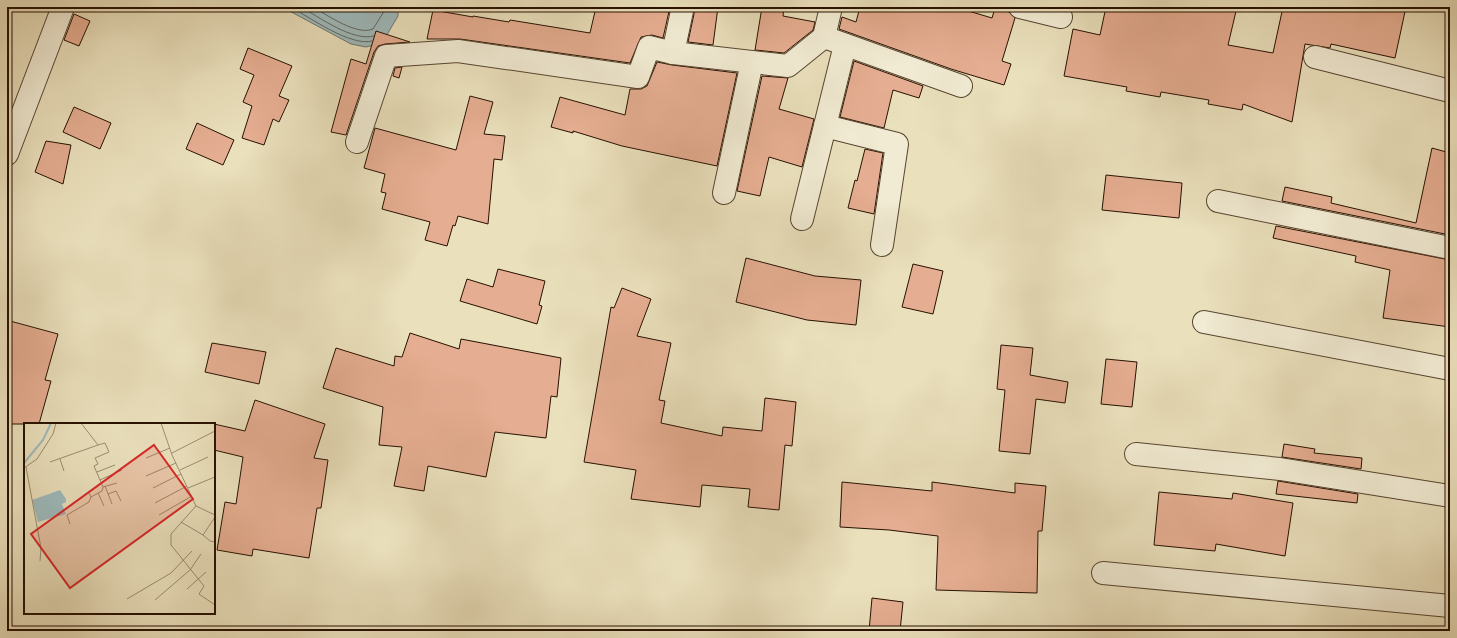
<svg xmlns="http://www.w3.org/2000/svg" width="1457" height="638" font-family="'Old Standard TT',serif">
<rect width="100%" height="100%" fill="#eae0bc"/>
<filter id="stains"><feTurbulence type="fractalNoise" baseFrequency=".005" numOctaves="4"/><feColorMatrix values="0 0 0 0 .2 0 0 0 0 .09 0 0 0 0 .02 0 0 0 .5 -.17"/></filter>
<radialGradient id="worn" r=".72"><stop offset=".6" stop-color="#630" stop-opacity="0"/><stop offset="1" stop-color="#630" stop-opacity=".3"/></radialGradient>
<polygon fill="#9ebabc" stroke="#6e7671" points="282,7 398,7 398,16 382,43 366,47 351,44"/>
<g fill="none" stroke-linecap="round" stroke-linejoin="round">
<g stroke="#62665e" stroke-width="1">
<path d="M291,7C309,17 351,47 372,41"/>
<path d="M301,7C319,17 353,42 374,36"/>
<path d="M313,7C327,15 357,36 373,29L383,13V7"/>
</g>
</g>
<g fill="#e5ad91" stroke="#271100">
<polygon points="596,7 670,7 663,38 652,35 641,37 630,63 460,39 427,39 433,10 473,17 473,16 509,22 510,20 590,33"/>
<polygon points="694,7 718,7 713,45 688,42 694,14"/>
<polygon points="762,7 784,7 783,16 815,22 813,30 784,53 755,50"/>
<polygon points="860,7 955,7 992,18 995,8 1009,12 1015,18 1002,61 1011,64 1004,85 951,69 839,29 842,17 856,22"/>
<polygon points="1106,7 1237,7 1228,45 1273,53 1283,7 1406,7 1395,58 1331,44 1330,48 1305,44 1292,122 1243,104 1242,110 1208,104 1209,100 1161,92 1160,97 1126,91 1127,87 1064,76 1073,29 1100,35"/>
<polygon points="74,14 90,21 79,46 64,40"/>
<polygon points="376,31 410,42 385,44 378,46 374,52 346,135 331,132 351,59 366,64"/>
<polygon points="248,48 292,66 279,96 289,100 279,122 273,119 264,145 242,138 252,106 243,102 254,75 240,69"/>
<polygon points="854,61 923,86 919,98 893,90 884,128 840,117"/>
<polygon points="657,62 672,65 737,73 717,166 622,146 573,131 573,133 551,127 560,97 625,115 630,89 641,89 647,86"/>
<polygon points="402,67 399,78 393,76 395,68"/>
<polygon points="762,76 788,78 779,109 814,119 802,167 769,157 760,196 737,191"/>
<polygon points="470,96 493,102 484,134 505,136 502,160 494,159 488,224 458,216 455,226 453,225 447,246 425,240 430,222 382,209 386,193 381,192 385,174 364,168 375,128 456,150"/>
<polygon points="74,107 111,123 100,149 63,132"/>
<polygon points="197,123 234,140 223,165 186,149"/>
<polygon points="46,141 71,145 63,184 35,172"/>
<polygon points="1432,148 1450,153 1450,235 1282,201 1285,187 1332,197 1331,203 1416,223"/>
<polygon points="865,149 883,153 874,214 848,208 855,180 857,181"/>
<polygon points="1106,175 1182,183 1179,218 1102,210"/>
<polygon points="1276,226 1450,260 1450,327 1383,318 1390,270 1355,262 1356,256 1273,238"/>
<polygon points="746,258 815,276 861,280 856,325 807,320 736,302"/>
<polygon points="913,264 943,271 933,314 902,307"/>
<polygon points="498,269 545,281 539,305 542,306 537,324 460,301 467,279 493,287"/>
<polygon points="622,288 651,299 637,336 671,343 659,400 665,401 661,423 722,436 723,427 762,431 765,398 796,402 792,446 785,445 779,510 748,507 750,489 702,485 700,507 631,499 636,470 584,462 611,307 614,308"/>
<polygon points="10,321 58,334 45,380 51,381 39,424 7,424 7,333"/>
<polygon points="410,333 459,349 461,339 561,358 557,397 551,396 546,438 495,432 486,477 428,466 424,491 394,486 402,447 379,445 383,407 323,388 336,348 394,366 395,356 402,357"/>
<polygon points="212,343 266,352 259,384 205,372"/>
<polygon points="1001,345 1033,348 1030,375 1068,382 1065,403 1036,399 1030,454 999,451 1005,390 997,389"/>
<polygon points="1106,359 1137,362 1132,407 1101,404"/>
<polygon points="255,400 325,424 314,458 328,460 321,508 317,508 309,558 253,549 252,556 217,550 225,502 236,504 243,457 214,450 214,424 245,431"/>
<polygon points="1284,444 1315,449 1314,453 1362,458 1361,469 1282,457"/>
<polygon points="1278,481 1358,494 1357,503 1276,494"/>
<polygon points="842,482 932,491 932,482 1015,493 1015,483 1046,486 1042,531 1038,531 1037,593 936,590 938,536 889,530 840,527"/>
<polygon points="1159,492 1232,499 1233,493 1293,503 1285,556 1216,544 1215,551 1154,545"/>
<polygon points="872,598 903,602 900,631 869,631"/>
</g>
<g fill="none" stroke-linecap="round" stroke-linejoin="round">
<g stroke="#58452f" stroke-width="24">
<g id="street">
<polyline points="831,7 824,37 961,86"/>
<polyline points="1020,7 1061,17"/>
<polyline points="682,11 673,53 788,66 824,37"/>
<polyline points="1315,57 1450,91"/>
<polyline points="825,126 897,144 882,245"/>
<polyline points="357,142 386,56 458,51 638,77 649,47 673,53"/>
<polyline points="7,154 63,7"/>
<polyline points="724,193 752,62"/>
<polyline points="1218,201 1450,248"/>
<polyline points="802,219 845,45"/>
<polyline points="1204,322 1450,369"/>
<polyline points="1136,454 1280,469 1450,496"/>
<polyline points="1103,573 1450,606"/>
</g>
</g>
<use href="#street" stroke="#f1ebd3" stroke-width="22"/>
</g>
<g transform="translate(24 423)">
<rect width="191" height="191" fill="#eae0bc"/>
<path d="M36,67L42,76V79L38,81L42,91L14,99L8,77Z" fill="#9ebabc"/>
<path fill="none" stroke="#9ebabc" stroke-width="2" d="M0,40L19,17L27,0"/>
<path fill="none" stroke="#9c8d71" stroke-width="1" d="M137,0L148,32L172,83L147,111V122L180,163L175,171L191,182M74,22L81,20L85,29L71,35L74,41L70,43L79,64L93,60M148,30L191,8M122,35L146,25M36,36L40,48M26,39L74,22L57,0M2,44L17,125L16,138M0,45L13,36L29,11L32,0M156,47L184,34M73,49L91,42M122,53L152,40M76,57L98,47M81,63L88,81M129,65L157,51M164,65L191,54M65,70L67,74L78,68L79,64M74,70L80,83M84,71L92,68L97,78M131,80L163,63M172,83L191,92M135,92L168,73M157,99L179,112L191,94M46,101L43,92L65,79L67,74M179,112L186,118L191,119M163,166L182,149M103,176L147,150L168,128M131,177L166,147L177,131"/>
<path fill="#d62828" fill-opacity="0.15" stroke="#d62828" stroke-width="2" d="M130,22L169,76L46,165L7,111Z"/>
<rect width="191" height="191" fill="none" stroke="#271100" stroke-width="2"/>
</g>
<rect width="1457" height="638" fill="none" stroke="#eae0bc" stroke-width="24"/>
<rect x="8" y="8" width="1441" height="622" fill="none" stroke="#271100" stroke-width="2"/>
<rect x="12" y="12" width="1433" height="614" fill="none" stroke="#271100"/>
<rect width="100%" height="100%" filter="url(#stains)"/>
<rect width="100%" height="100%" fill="url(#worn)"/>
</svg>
